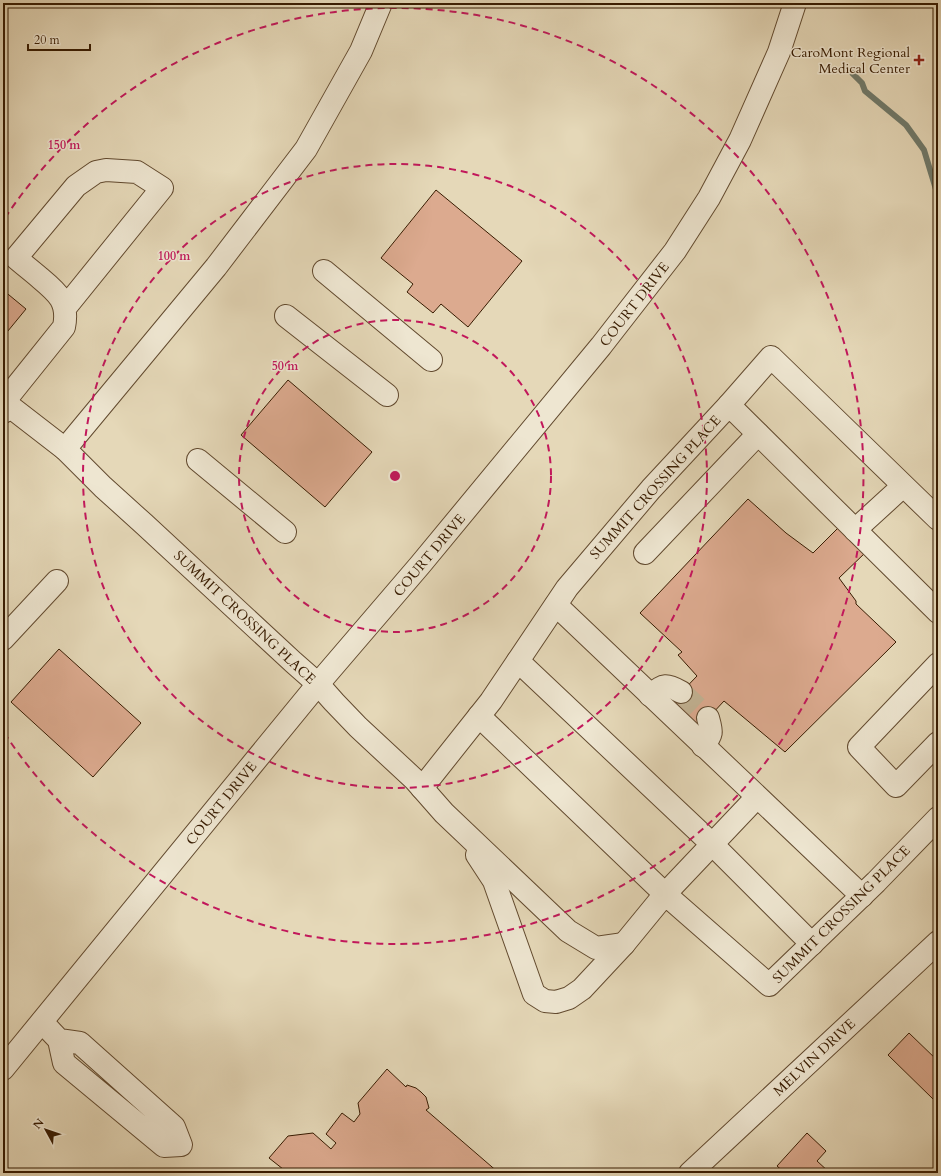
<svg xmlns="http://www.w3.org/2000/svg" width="941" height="1176" font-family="Cardo,serif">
<rect width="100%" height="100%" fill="#e5d8b8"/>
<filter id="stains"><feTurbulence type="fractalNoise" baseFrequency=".005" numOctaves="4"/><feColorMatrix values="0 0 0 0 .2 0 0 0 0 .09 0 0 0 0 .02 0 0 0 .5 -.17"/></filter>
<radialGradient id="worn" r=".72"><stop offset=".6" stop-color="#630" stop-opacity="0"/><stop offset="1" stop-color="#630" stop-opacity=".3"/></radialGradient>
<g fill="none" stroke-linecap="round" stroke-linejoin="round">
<polyline stroke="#707a6b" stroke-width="6" points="852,73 862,83 865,91 906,125 924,150 938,196"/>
</g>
<g fill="#dcaa8f" stroke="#371b01">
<polygon points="436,190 522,261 468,327 441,304 433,313 407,292 413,284 381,258"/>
<polygon points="3,290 26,309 3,337"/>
<polygon points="288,380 372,452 325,507 241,435"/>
<polygon points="748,499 786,533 813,553 839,527 866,552 839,578 856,601 856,604 896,642 785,752 724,701 699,728 671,703 697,676 678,655 682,652 640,613"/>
<polygon points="59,649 141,723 93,777 11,702"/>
<polygon points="909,1033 938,1061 938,1093 933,1099 888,1055"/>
<polygon points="387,1069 406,1087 407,1085 416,1088 421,1092 426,1097 429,1108 426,1110 499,1173 288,1173 269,1158 288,1136 313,1133 331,1149 336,1143 326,1134 342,1113 354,1122 360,1114 358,1103"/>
<polygon points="807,1133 826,1151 817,1161 829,1172 828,1173 785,1173 777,1166"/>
</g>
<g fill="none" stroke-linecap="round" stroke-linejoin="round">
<polyline stroke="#c2b293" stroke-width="22" stroke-dasharray="22 11" stroke-linecap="butt" points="681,692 708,718"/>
<g stroke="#624a2f" stroke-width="24">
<g id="minor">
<polyline points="324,271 431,360"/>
<polyline points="286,316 387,395"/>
<path d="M3,403L64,327C69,302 58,293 40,278C32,271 24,265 16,258L76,186L96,172L106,170L137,172L162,188L65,308"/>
<polyline points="729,405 771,357 938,519"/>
<polyline points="3,412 12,408 65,449 103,487 144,524 293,662 318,684 334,702 358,727 415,780 444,813 568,931 596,948 624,944"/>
<polyline points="65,449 216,267 306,149 361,51 381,3"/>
<polyline points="198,460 285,532"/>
<polyline points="855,530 903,486"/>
<polyline points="645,553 758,434"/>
<polyline points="556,605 862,896"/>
<polyline points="3,639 57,581"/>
<polyline points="518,661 712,844 812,944"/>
<polyline points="938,664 859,747 896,786 938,743"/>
<path d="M650,695C664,685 665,683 681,692"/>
<polyline points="479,716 665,894 757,797"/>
<path d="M703,746C713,734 712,732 708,718"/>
<polyline points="422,788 491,701 567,588 651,489 729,405 938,612"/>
<polyline points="477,855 494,881 534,994 545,1001 556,1002 569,998 582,989 624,944 665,894 769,985 876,882 938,818"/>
<polyline points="42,1022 59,1040 64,1063 164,1146 181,1145 174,1127 80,1043 59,1040"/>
<polyline points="3,1069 318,684 420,565 601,346 675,251 709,198 740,140 779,52 795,3"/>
<polyline points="690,1173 938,942"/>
</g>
</g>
<use href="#minor" stroke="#eee6d1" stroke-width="22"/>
</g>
<g fill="none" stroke="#c2185b" stroke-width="2" stroke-dasharray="7 5">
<circle cx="395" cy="476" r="156"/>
<circle cx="395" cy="476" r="312"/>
<path d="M5 218A468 468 0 1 1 5 734"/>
</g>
<path fill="#8f2418" stroke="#eee6d1" stroke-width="1.5" d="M917 54h4v4h4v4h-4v4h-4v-4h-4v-4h4z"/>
<g text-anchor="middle" stroke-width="3" stroke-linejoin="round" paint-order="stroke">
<g font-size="14" fill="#371b01" stroke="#eee6d1" text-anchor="end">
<text x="910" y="57">CaroMont Regional<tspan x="910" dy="16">Medical Center</tspan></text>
</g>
<g font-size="14" fill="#371b01" stroke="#eee6d1">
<text transform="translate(634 304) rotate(-52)" y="5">COURT DRIVE</text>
<text transform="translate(655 487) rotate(-48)" y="5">SUMMIT CROSSING PLACE</text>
<text transform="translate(429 555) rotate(-50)" y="5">COURT DRIVE</text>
<text transform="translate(245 617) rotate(43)" y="5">SUMMIT CROSSING PLACE</text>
<text transform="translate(221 803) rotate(-51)" y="5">COURT DRIVE</text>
<text transform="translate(841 914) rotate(-45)" y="5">SUMMIT CROSSING PLACE</text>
<text transform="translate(814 1057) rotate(-43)" y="5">MELVIN DRIVE</text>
</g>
</g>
<circle cx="395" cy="476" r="6" fill="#c2185b" stroke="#eee6d1" stroke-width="2"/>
<g font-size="12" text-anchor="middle" font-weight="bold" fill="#c2185b" stroke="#eee6d1" stroke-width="3" stroke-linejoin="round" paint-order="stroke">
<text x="64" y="149">150 m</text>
<text x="174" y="260">100 m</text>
<text x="285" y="370">50 m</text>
</g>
<rect width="941" height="1176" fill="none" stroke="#e5d8b8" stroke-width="16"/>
<rect x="4" y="4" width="933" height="1168" fill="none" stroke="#371b01" stroke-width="2"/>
<rect x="8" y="8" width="925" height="1160" fill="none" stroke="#371b01"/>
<g transform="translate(46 1130) rotate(310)" stroke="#eee6d1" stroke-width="3" paint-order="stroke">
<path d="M0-3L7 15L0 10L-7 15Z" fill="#371b01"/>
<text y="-6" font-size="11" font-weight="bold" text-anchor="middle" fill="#371b01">N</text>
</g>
<path d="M28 44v6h62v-6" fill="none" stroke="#371b01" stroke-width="2"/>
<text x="34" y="44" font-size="12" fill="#371b01" stroke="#eee6d1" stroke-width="3" paint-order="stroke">20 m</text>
<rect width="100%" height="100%" filter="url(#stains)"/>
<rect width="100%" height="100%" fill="url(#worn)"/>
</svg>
